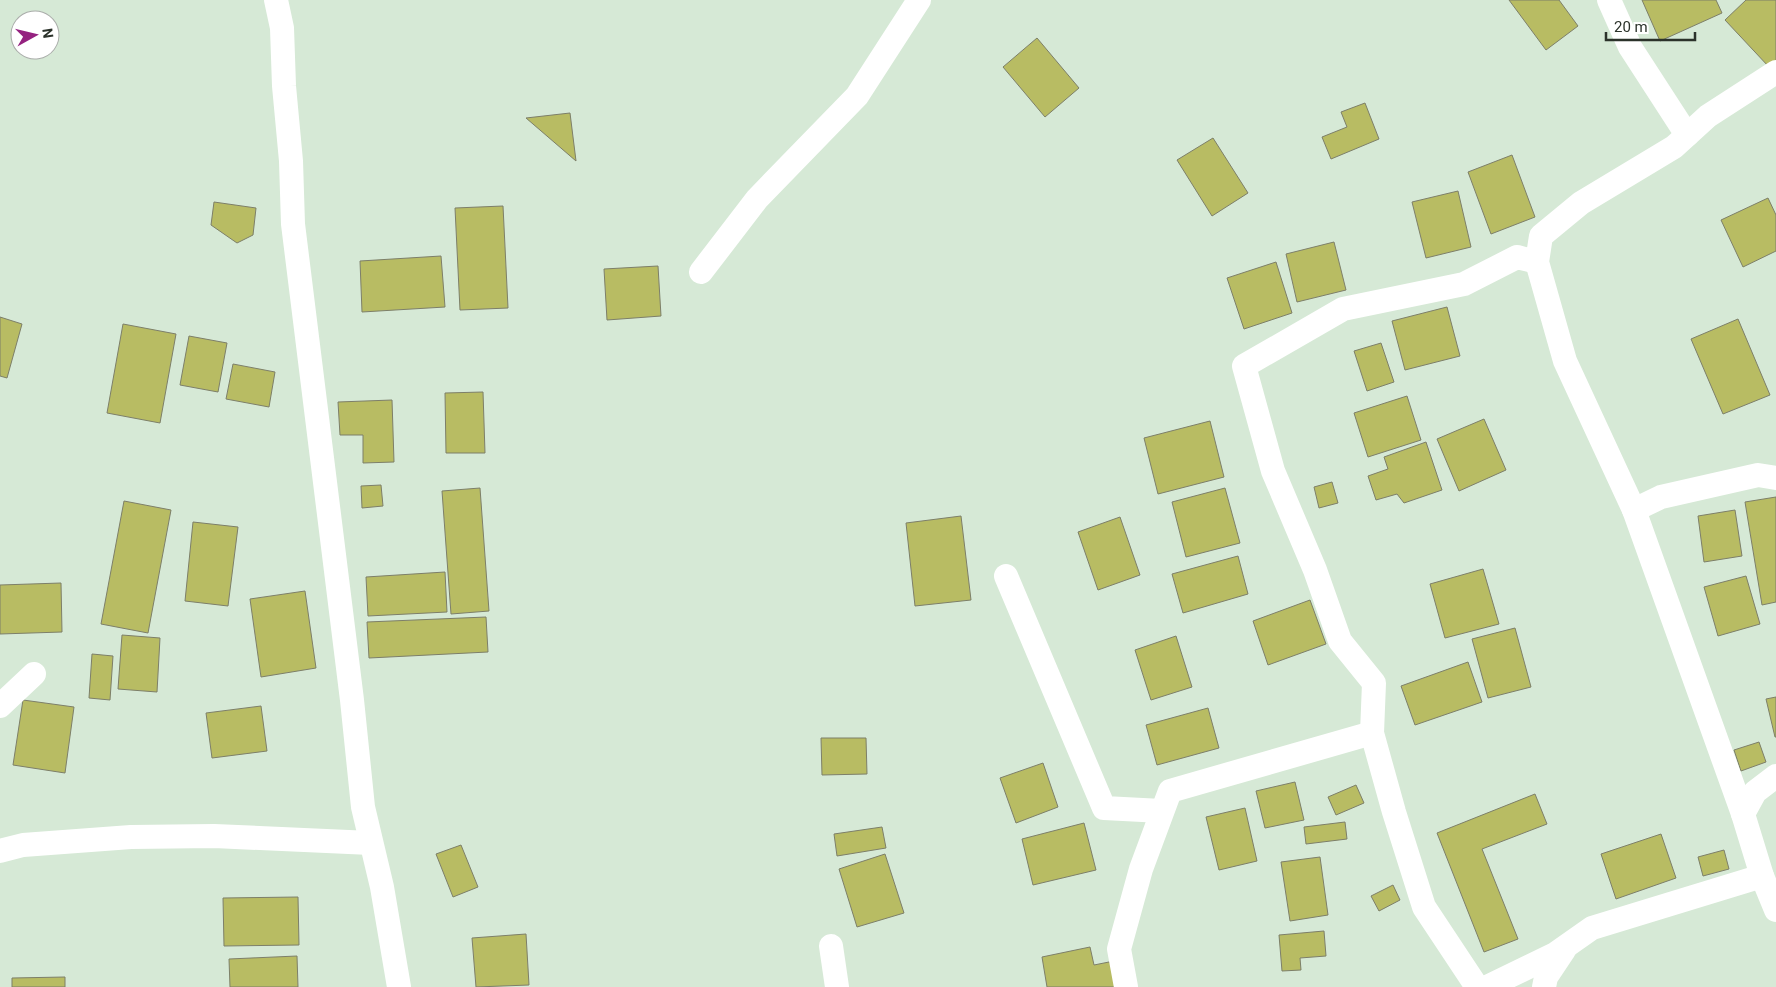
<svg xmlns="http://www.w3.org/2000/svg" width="1776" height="987" viewBox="0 0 1776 987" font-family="Roboto,sans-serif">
  <rect width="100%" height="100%" fill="#d6e9d6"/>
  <g fill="#b8bc63" stroke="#7d7f69">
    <polygon points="1509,0 1559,0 1578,26 1546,50"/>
    <polygon points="1642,0 1716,0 1722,13 1660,41"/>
    <polygon points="1746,0 1776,0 1776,60 1769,67 1725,20"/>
    <polygon points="1037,38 1079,88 1045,117 1003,67"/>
    <polygon points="1365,103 1379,139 1331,159 1322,137 1347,127 1341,112"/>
    <polygon points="570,113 576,161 526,118"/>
    <polygon points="1213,138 1248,193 1212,216 1177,160"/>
    <polygon points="1512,155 1535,217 1491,234 1468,172"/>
    <polygon points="1458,191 1471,247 1426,258 1412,202"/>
    <polygon points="1768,198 1776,215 1776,251 1743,267 1721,220"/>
    <polygon points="214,202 256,208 253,235 237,243 211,225"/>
    <polygon points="503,206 508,308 460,310 455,208"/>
    <polygon points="1334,242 1346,290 1297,302 1286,254"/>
    <polygon points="441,256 445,307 362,312 360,261"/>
    <polygon points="1276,262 1292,313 1244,329 1227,278"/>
    <polygon points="658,266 661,316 607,320 604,269"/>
    <polygon points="1447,307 1460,356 1405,370 1392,321"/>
    <polygon points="0,317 22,324 7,378 0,376"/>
    <polygon points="1738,319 1770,395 1723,414 1691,339"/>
    <polygon points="123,324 176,334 160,423 107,413"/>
    <polygon points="189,336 227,343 218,392 180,385"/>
    <polygon points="1381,343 1394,382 1367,391 1354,351"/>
    <polygon points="233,364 275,372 269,407 226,399"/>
    <polygon points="483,392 485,453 446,453 445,393"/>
    <polygon points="1407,396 1421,440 1368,457 1354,413"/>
    <polygon points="392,400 394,462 363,463 363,435 340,435 338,402"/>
    <polygon points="1484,419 1506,470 1459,491 1437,439"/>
    <polygon points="1210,421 1224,477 1158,494 1144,438"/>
    <polygon points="1426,442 1442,490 1404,503 1397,494 1376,500 1368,476 1388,469 1384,457"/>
    <polygon points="1332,482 1338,503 1319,508 1314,487"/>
    <polygon points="381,485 383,506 362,508 361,486"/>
    <polygon points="480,488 489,611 451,614 442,491"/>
    <polygon points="1225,488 1240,543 1186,557 1172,502"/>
    <polygon points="1776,497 1776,602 1762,605 1745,502"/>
    <polygon points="124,501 171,510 148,633 101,624"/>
    <polygon points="1735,510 1742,556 1704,562 1698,516"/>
    <polygon points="961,516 971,600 915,606 906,523"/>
    <polygon points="1120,517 1140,575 1098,590 1078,532"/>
    <polygon points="193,522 238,527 228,606 185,601"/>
    <polygon points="1238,556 1248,594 1183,613 1172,574"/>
    <polygon points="1483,569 1499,624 1445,638 1430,584"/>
    <polygon points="445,572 447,612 368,616 366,577"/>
    <polygon points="1746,576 1760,624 1718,636 1704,587"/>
    <polygon points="61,583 62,632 0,634 0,585"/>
    <polygon points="305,591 316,668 261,677 250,599"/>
    <polygon points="1310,600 1326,644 1268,665 1253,621"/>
    <polygon points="486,617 488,652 369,658 367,622"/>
    <polygon points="1515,628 1531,687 1488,698 1472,639"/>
    <polygon points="122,635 160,638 157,692 118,689"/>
    <polygon points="1176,636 1192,687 1151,700 1135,650"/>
    <polygon points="92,654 113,656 110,700 89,698"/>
    <polygon points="1468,662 1482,702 1415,725 1401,686"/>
    <polygon points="1776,697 1776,737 1775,737 1766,699"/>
    <polygon points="23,700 74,707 65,773 13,765"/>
    <polygon points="261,706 267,751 212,758 206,713"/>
    <polygon points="1208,708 1219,748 1157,765 1146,725"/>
    <polygon points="821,738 866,738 867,774 822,775"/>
    <polygon points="1759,742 1766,762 1741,771 1734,750"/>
    <polygon points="1043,763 1058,807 1016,823 1000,778"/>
    <polygon points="1295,782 1304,820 1265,828 1256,791"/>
    <polygon points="1356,785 1364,803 1336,815 1328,797"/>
    <polygon points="1535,794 1547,824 1482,849 1518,939 1484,952 1437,833"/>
    <polygon points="1245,808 1257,861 1219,870 1206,817"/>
    <polygon points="1345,822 1347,839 1306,844 1304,827"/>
    <polygon points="1084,823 1096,870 1033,885 1022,839"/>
    <polygon points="882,827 886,848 837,856 834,834"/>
    <polygon points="1661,834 1676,878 1616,899 1601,854"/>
    <polygon points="461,845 478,887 453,897 436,854"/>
    <polygon points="1724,850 1729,869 1703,876 1698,857"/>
    <polygon points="885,854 904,913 857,927 839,869"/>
    <polygon points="1320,857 1328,915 1290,921 1281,862"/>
    <polygon points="1393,885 1400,900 1379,911 1371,896"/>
    <polygon points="298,897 299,945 224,946 223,898"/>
    <polygon points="1324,931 1326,956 1300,958 1301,970 1282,971 1279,935"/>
    <polygon points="526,934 529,985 476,987 472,938"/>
    <polygon points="1090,947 1094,965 1114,961 1119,987 1047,987 1042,957"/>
    <polygon points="297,956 298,987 230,987 229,959"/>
    <polygon points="65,977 65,987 12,987 12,978"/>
  </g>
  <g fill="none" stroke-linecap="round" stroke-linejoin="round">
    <g stroke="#fff" stroke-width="24">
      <polyline points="276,0 282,28 284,86 291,161 293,224 352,700 363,807 382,887 399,987"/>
      <polyline points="1609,0 1630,47 1687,135"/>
      <polyline points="701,272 757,199 857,96 919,0"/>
      <polyline points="1634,510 1661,497 1758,475 1776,478"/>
      <polyline points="1006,576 1104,808 1162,811"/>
      <polyline points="0,706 34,674"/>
      <polyline points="1776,776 1755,792 1743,814 1762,876 1776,910"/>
      <polyline points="1743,814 1634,510 1565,361 1537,262 1541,236 1581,203 1674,147 1708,116 1776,72"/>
      <polyline points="0,851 23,845 131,837 214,836 371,843"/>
      <polyline points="831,946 837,987"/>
      <polyline points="1126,987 1119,949 1141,869 1170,791 1372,733"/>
      <polyline points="1477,987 1424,907 1394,812 1372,733 1374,683 1340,641 1315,570 1273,471 1244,366 1343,309 1464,284 1517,257 1537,262"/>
      <polyline points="1487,987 1555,954 1592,928 1762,876"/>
      <polyline points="1544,987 1546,977 1564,950"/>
    </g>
  </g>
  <g transform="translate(35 35) rotate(82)"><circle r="24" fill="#ffffff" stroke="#aaadaa"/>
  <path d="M0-4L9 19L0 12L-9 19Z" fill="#952280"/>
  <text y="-8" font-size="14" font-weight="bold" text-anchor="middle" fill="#2b322a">N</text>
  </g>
  <path d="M1606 32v8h89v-8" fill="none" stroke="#2b322a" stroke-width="2.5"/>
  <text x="1614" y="32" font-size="15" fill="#2b322a" stroke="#ffffff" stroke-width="4" paint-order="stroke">20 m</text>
</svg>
